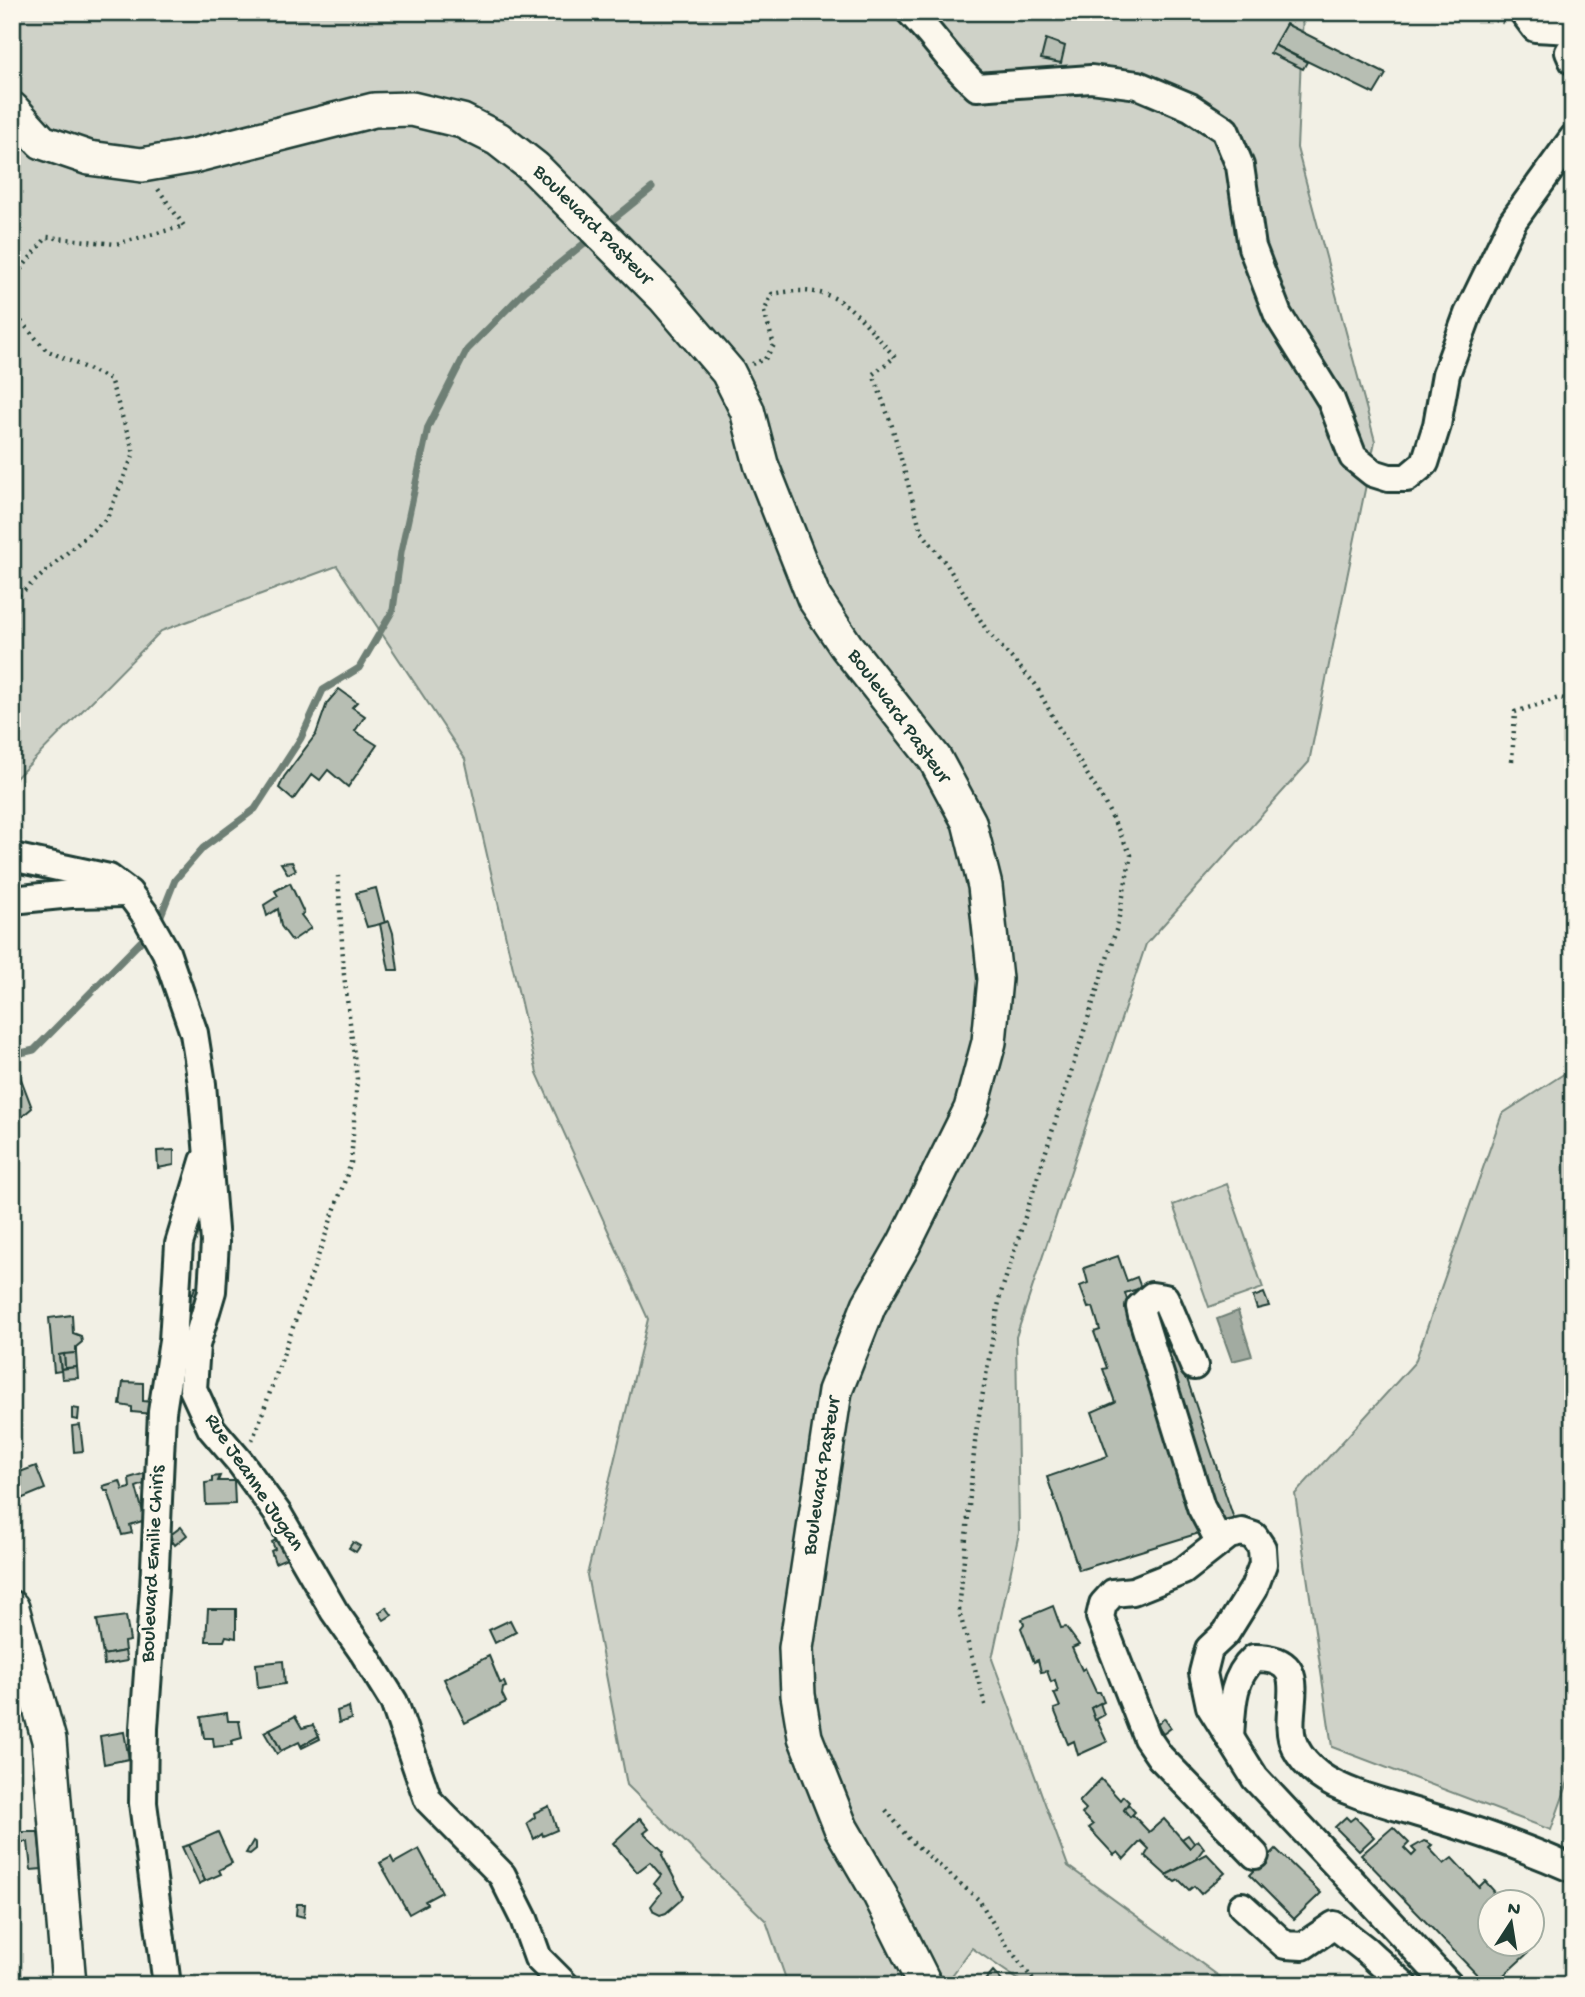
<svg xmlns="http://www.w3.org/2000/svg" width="1585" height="1997" viewBox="0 0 1585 1997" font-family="'Gochi Hand',sans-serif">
  <rect width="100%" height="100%" fill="#f2f0e5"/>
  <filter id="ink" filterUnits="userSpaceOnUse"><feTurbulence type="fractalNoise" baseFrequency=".0143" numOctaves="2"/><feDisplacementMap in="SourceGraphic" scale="14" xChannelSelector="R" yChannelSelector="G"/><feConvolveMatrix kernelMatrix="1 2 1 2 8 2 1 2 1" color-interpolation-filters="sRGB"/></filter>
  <g filter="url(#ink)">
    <g fill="#cfd2c8" stroke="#77887e" stroke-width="2">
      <polygon points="12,12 1303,12 1297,148 1375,441 1309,762 1146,944 1016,1337 1019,1533 992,1659 1068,1866 1231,1985 1026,1985 972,1948 945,1985 788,1985 766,1921 627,1785 587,1575 648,1319 537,1073 465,759 337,566 161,631 12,782"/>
      <polygon points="1573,1068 1573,1768 1551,1830 1332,1747 1295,1494 1415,1362 1502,1114"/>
      <polygon points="1227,1184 1263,1288 1209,1307 1173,1205"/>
    </g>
    <polygon fill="#a2aba1" stroke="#6e7f75" stroke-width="2" points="1238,1311 1252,1356 1232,1361 1217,1319"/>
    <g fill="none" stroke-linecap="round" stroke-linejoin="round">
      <g stroke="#6e7f75" stroke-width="7">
        <polyline points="606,225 652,188"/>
        <polyline points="158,923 175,880 203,848 255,809 301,738 323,690 359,668 393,610 401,552 428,427 467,350 525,291 592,237"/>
        <polyline points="12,1055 34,1050 150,932"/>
      </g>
    </g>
    <g fill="#b7beb3" stroke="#1f3d34" stroke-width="2">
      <polygon points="1286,24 1386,74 1374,94 1274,45"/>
      <polygon points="1046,39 1065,46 1061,63 1041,59"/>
      <polygon points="1274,45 1307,62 1303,69 1270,53"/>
      <polygon points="339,689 357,702 352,707 365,716 355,731 377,745 348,787 328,770 320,780 312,774 293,800 279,788 284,777 316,734 327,703"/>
      <polygon points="292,862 296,870 288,874 281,863"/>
      <polygon points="290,883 304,913 301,915 311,928 292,941 281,926 278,909 267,916 264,905 278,896 275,891"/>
      <polygon points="376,888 385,923 367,927 356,893"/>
      <polygon points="389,921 393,933 398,970 389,970 380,924"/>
      <polygon points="15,1063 32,1108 19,1119 12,1102 12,1064"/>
      <polygon points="174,1150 174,1165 158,1168 157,1151"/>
      <polygon points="1118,1256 1127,1281 1137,1277 1141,1288 1125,1293 1133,1319 1162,1310 1185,1379 1187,1379 1235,1522 1079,1570 1047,1477 1108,1456 1092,1412 1115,1402 1103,1369 1107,1368 1094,1332 1100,1330 1093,1307 1088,1308 1080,1286 1088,1283 1084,1268"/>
      <polygon points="195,1287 203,1288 198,1315 189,1313 191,1293 193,1293"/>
      <polygon points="1264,1293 1269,1306 1257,1309 1253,1297"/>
      <polygon points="72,1315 73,1333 81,1336 82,1342 76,1347 76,1353 59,1355 61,1371 54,1372 49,1318"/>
      <polygon points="76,1353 77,1367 65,1368 64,1354"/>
      <polygon points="64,1354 65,1368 61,1369 59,1355"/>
      <polygon points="77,1367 78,1378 62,1379 61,1369"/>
      <polygon points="123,1382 143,1383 143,1401 153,1402 153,1414 132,1412 132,1407 120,1405"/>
      <polygon points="72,1408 79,1409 78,1420 72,1419"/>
      <polygon points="80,1425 83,1451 74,1452 72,1426"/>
      <polygon points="36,1466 45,1489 23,1498 12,1500 12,1475"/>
      <polygon points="149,1472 150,1486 145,1486 144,1484 136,1487 145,1520 130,1525 132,1533 122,1535 108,1491 105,1491 103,1486 120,1481 123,1490 130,1488 129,1478"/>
      <polygon points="220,1476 218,1481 234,1481 235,1504 206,1505 205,1483 212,1482 212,1477"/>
      <polygon points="181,1527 187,1535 175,1545 169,1536"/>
      <polygon points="280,1538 287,1558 275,1563 271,1551 275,1549 272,1542"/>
      <polygon points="353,1542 360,1546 356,1552 349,1548"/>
      <polygon points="1053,1606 1061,1628 1066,1627 1079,1645 1072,1648 1082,1670 1085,1668 1096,1692 1100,1692 1104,1702 1091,1708 1107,1742 1078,1755 1074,1741 1068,1744 1054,1709 1060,1707 1054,1693 1058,1692 1055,1680 1051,1682 1047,1671 1041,1672 1038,1660 1034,1662 1021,1628 1024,1624 1022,1619"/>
      <polygon points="386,1607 392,1615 384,1620 379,1613"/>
      <polygon points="208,1609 236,1609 236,1638 226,1636 224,1641 206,1641"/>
      <polygon points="126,1616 130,1641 124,1642 125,1651 103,1655 97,1620"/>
      <polygon points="510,1620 516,1632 495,1643 489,1630"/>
      <polygon points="125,1651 127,1661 104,1665 103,1655"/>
      <polygon points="489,1656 500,1683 504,1682 506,1687 503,1688 502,1694 506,1702 465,1723 444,1679"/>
      <polygon points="283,1661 285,1684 258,1688 256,1664"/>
      <polygon points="1100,1703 1104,1715 1095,1720 1091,1708"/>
      <polygon points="349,1707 351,1719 339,1723 337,1711"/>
      <polygon points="227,1713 228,1721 239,1721 242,1738 231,1741 232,1745 214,1747 213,1738 204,1738 201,1717"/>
      <polygon points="295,1716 302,1728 313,1725 319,1736 301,1746 299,1742 281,1751 270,1729"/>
      <polygon points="1164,1718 1171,1728 1163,1734 1157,1725"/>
      <polygon points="270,1729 281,1751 277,1754 264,1732"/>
      <polygon points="124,1732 129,1759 104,1764 100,1736"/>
      <polygon points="319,1736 320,1739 302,1748 301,1746"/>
      <polygon points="1101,1779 1120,1800 1123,1796 1129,1802 1124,1810 1130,1817 1133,1815 1149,1832 1164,1819 1190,1848 1198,1840 1204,1848 1195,1860 1166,1875 1145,1856 1149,1849 1141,1841 1124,1859 1118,1852 1114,1855 1089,1828 1093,1825 1082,1814 1086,1809 1079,1802"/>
      <polygon points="1128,1804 1135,1812 1130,1817 1124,1810"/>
      <polygon points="549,1806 557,1830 543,1836 542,1833 534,1839 527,1823 535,1817 534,1813"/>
      <polygon points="1346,1817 1350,1821 1355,1817 1374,1837 1359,1851 1335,1827"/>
      <polygon points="640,1818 649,1829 644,1833 664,1852 662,1855 683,1895 682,1899 666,1913 660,1915 654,1912 651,1906 662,1892 654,1884 661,1875 650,1862 637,1872 613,1843"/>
      <polygon points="1393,1827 1409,1843 1404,1848 1412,1856 1416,1852 1412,1848 1424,1841 1427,1842 1432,1845 1429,1848 1444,1864 1452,1858 1479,1887 1485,1881 1494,1891 1489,1899 1492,1902 1490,1944 1520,1944 1528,1953 1493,1985 1487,1985 1361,1855"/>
      <polygon points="19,1832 38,1832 42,1869 31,1870 28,1842 20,1842"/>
      <polygon points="218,1832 232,1863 219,1870 221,1874 205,1881 189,1845"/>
      <polygon points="1188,1835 1194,1843 1190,1848 1182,1839"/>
      <polygon points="253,1841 256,1843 256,1849 250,1854 246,1853"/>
      <polygon points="189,1845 205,1881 199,1884 182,1847"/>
      <polygon points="419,1849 442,1892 425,1901 427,1904 409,1914 380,1863 391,1857 394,1863"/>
      <polygon points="1276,1849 1321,1893 1294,1919 1250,1875"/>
      <polygon points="1207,1854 1225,1873 1201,1894 1194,1886 1189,1890 1179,1880 1175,1882 1166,1875"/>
      <polygon points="297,1904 305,1904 304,1917 296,1915"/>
      <polygon points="993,1971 1003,1982 1001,1985 981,1985"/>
    </g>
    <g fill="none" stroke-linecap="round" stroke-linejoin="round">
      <g stroke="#1f3d34" stroke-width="32">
        <g id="minor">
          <path d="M 910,12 C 935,37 951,64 977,87 L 1091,79 L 1138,85 L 1190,107 L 1225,130 L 1240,166 L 1252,247 L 1278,315 L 1331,400 L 1353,457 L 1373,473 L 1389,478 L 1407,478 L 1425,463 L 1437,425 L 1446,374 L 1468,314 L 1513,221 L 1573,138"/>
          <polyline points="1523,12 1535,28 1573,30"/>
          <polyline points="1573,46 1569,52 1573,61"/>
          <polyline points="12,857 109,878 129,893 144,913 166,952 194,1033 202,1084 215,1242 212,1291 196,1345 193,1389 211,1428 240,1462 278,1514 334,1611 363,1652 394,1702 428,1800 502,1875 524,1919 538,1958 565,1985"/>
          <polyline points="12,900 71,894 127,893"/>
          <polyline points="1194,1366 1165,1298 1152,1296 1140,1307 1142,1316 1201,1507 1219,1541"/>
          <path d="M 1230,1738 C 1232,1708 1231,1679 1254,1658 C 1319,1657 1278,1713 1295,1747 C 1300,1757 1310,1768 1319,1775 C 1344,1794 1397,1806 1428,1816 C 1478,1831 1526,1848 1573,1869"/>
          <polyline points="1255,1855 1160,1757 1147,1738 1100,1617 1103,1604 1113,1593 1133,1591 1183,1571 1229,1535 1242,1532 1254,1536 1262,1548 1263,1564 1254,1588 1226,1633 1209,1649 1203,1673 1210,1706 1255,1778 1449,1985"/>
          <polyline points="1242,1906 1285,1945 1303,1946 1334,1925 1366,1950 1404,1985"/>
          <polyline points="167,1985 143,1803 144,1728 154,1589 162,1412 173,1341 179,1244 204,1161"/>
        </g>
      </g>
      <g stroke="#1f3d34" stroke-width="38">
        <g id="major">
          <polyline points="12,109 42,142 89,158 142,165 193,156 374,110 412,109 462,121 498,139 535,168 664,297 728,372 747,410 761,464 814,598 846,646 935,759 969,822 985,886 995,979 989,1042 971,1109 904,1244 869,1305 835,1391 796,1648 798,1695 805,1737 841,1828 880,1895 925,1985"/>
          <polyline points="12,1608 49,1740 69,1985"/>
        </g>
      </g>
      <g stroke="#1f3d34" stroke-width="4.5" stroke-dasharray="2 5" stroke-linecap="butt">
        <polyline points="1461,12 1503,22"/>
        <polyline points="12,18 20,12"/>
        <polyline points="12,280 47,237 116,244 184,226 158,189"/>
        <polyline points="12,311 46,350 110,379 134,453 107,518 12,601"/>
        <path d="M 752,364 L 765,359 L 774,345 L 764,312 L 772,294 C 841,281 854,312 895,357 L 873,374 L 892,426 L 921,531 L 947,565 L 987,631 L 1035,684 L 1060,730 L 1103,800 L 1131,855 L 1117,927 L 1000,1296 L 976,1432 L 959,1611 L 986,1708"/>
        <polyline points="1512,761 1515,712 1559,698 1573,701"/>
        <polyline points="252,1440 258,1426 351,1163 357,1079 344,975 338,876"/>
        <polyline points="886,1810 909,1839 979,1900 1005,1943 1037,1985"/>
      </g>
      <use href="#minor" stroke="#fbf7ec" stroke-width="26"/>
      <use href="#major" stroke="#fbf7ec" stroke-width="33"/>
    </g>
  </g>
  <g text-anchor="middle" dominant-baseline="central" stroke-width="6" stroke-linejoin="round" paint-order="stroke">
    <g font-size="21" fill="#1f3d34" stroke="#fbf7ec">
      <text transform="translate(592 226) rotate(45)">Boulevard Pasteur</text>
      <text transform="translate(898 717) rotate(54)">Boulevard Pasteur</text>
      <text transform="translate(823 1476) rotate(-81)">Boulevard Pasteur</text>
      <text transform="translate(253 1483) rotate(56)">Rue Jeanne Jugan</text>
      <text transform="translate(154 1564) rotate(-87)">Boulevard Emilie Chiris</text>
    </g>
  </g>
  <rect width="1585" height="1997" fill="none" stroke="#fbf7ec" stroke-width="42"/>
  <rect x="21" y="21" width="1543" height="1955" fill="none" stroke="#1f3d34" stroke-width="2.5" filter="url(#ink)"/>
  <g transform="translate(1511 1923) rotate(12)"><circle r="33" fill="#fbf7ec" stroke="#a3ada2" stroke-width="2"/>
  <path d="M0-5L12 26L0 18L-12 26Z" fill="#1f3d34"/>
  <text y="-10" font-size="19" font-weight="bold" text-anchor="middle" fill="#1f3d34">N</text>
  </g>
</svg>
